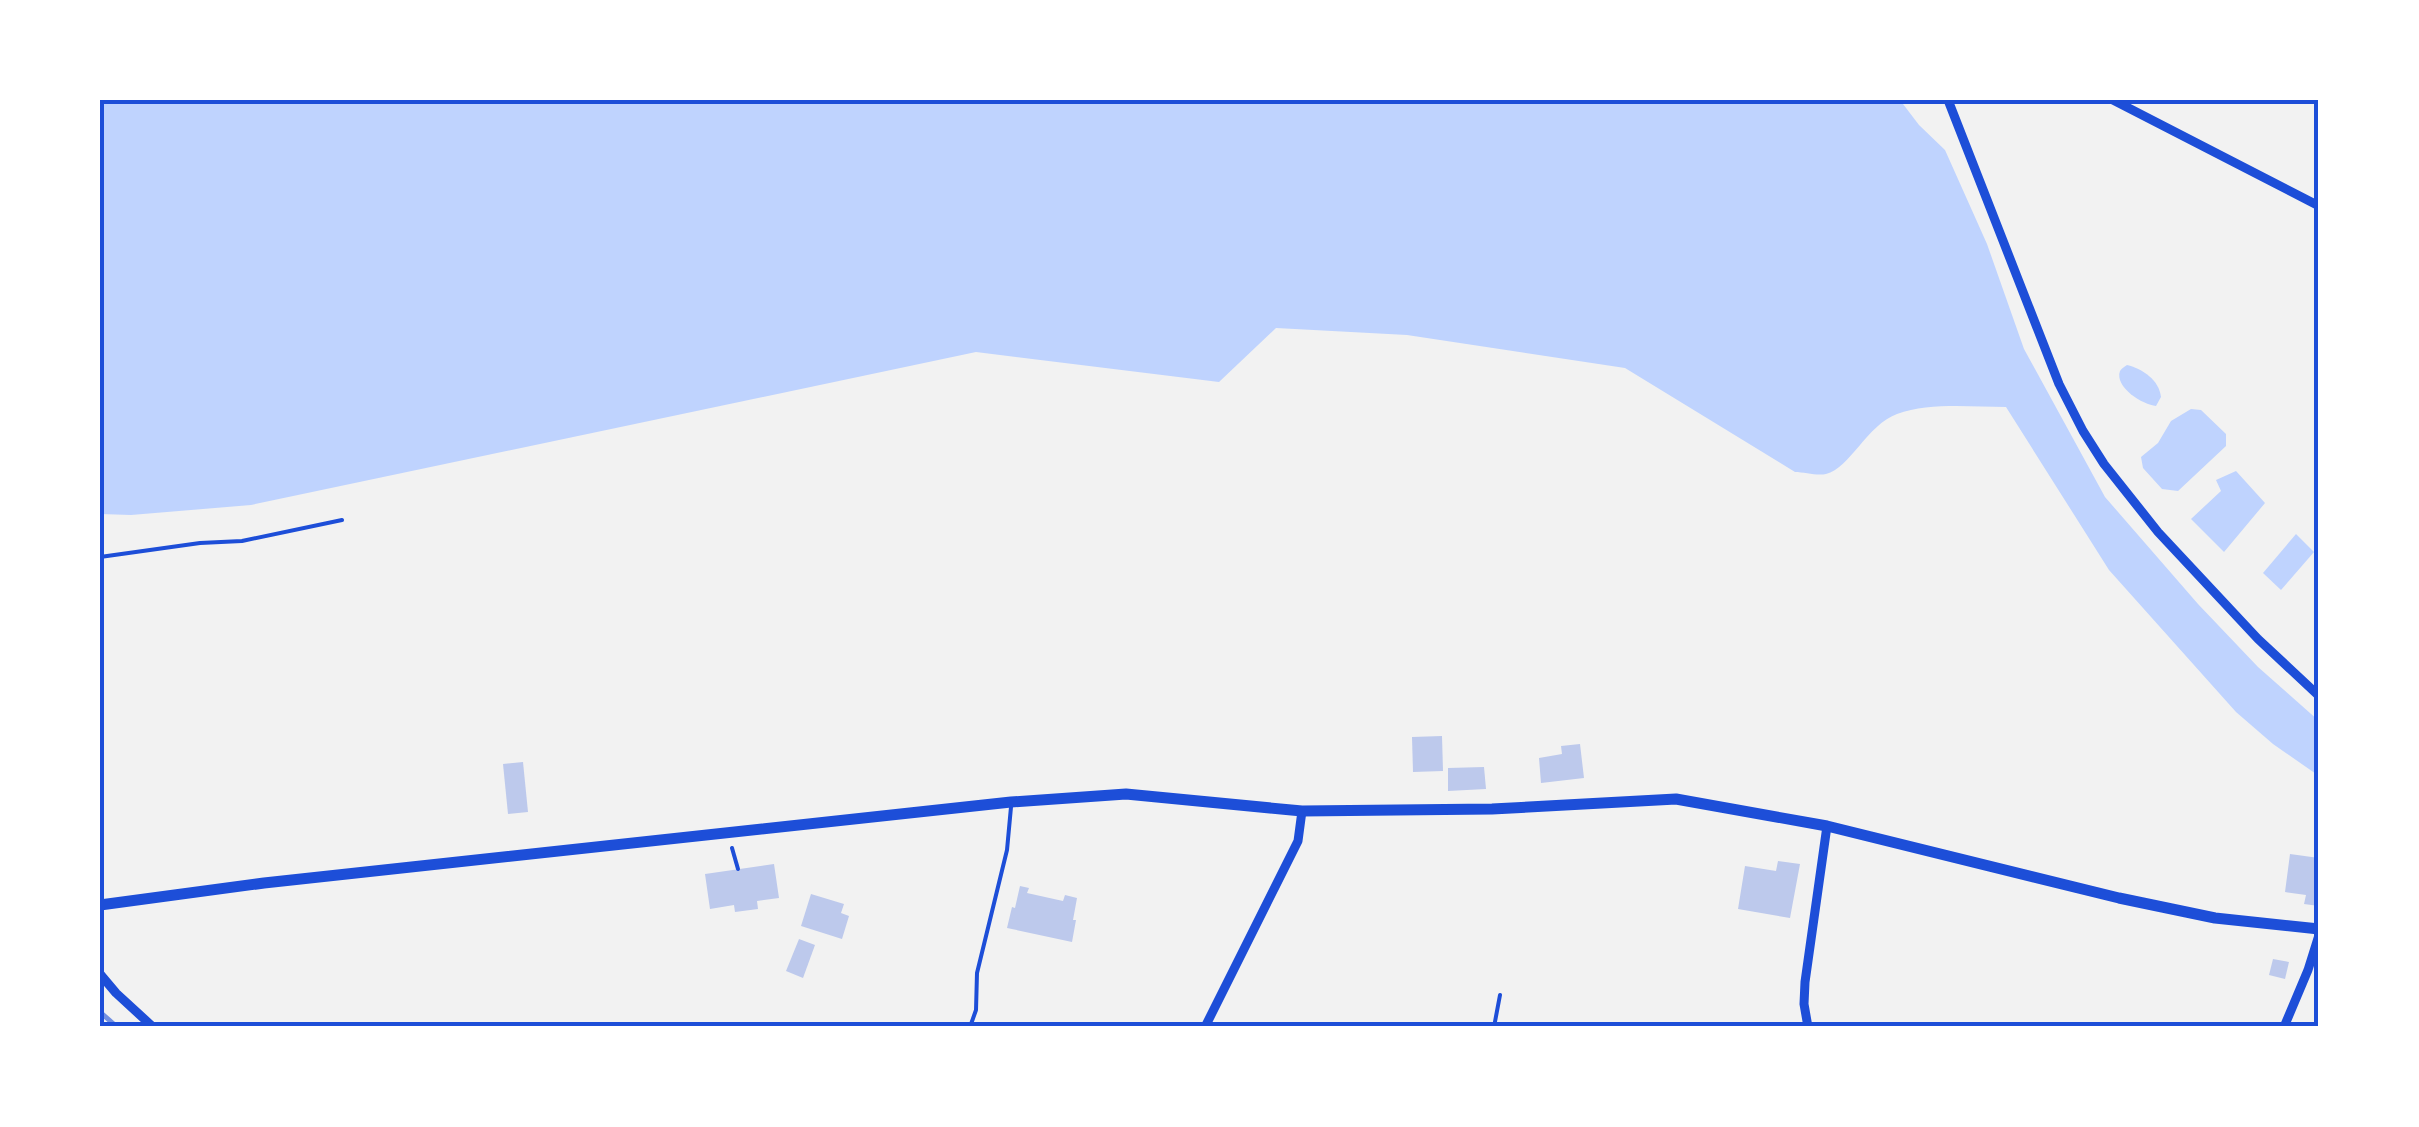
<svg xmlns="http://www.w3.org/2000/svg" width="2419" height="1127" viewBox="0 0 2419 1127" font-family="Raleway,sans-serif">
  <rect width="100%" height="100%" fill="#f2f2f2"/>
  <g fill="#bfd3fe">
    <path d="M 100,100 L 1903,100 L 1903,104 L 1919,125 L 1945,150 L 1987,244 L 2024,349 L 2105,497 L 2198,604 L 2258,667 L 2319,721 L 2319,776 L 2273,744 L 2236,712 L 2109,570 L 2006,407 C 1972,407 1930,402 1897,414 C 1867,425 1850,468 1826,474 C 1817,476 1804,472 1795,472 L 1625,368 L 1407,335 L 1276,328 L 1219,382 L 976,352 L 251,505 L 131,515 L 100,514 Z"/>
    <path d="M 2127,365 C 2143,369 2159,380 2161,397 L 2156,406 C 2143,405 2114,387 2120,371 C 2121,369 2124,367 2127,365 Z"/>
    <polygon points="2191,409 2201,410 2226,434 2226,446 2178,491 2162,489 2143,468 2141,457 2158,443 2171,421"/>
    <polygon points="2236,471 2265,503 2224,552 2191,519 2221,491 2216,480"/>
    <polygon points="2296,534 2314,552 2281,590 2263,573"/>
  </g>
  <g fill="#bdc9ec">
    <polygon points="1442,736 1443,771 1413,772 1412,737"/>
    <polygon points="1580,744 1584,778 1541,783 1539,758 1562,754 1561,746"/>
    <polygon points="523,762 528,812 508,814 503,764"/>
    <polygon points="1484,767 1486,789 1448,791 1448,768"/>
    <polygon points="2290,854 2319,858 2319,906 2304,904 2306,895 2285,892"/>
    <polygon points="1778,861 1800,864 1790,918 1738,909 1745,866 1776,871"/>
    <polygon points="774,864 779,898 757,901 758,909 735,912 734,905 710,909 705,874"/>
    <polygon points="1020,886 1029,888 1027,893 1063,901 1065,895 1077,898 1073,920 1076,920 1072,942 1007,928 1012,907 1015,908"/>
    <polygon points="811,894 844,904 841,913 849,916 842,939 801,926"/>
    <polygon points="799,939 815,945 803,978 786,971"/>
    <polygon points="2273,959 2289,962 2285,979 2269,975"/>
  </g>
  <g fill="none" stroke-linecap="round" stroke-linejoin="round">
    <g stroke="#1d4ed8" stroke-width="4">
      <polyline points="100,557 200,543 242,541 342,520"/>
      <polyline points="732,848 738,869"/>
    </g>
    <g stroke="#1d4ed8" stroke-width="4">
      <polyline points="970,1027 976,1010 977,973 1007,850 1011,807"/>
      <polyline points="1494,1027 1500,995"/>
    </g>
    <g stroke="#1d4ed8" stroke-width="9">
      <polyline points="1948,100 2059,384 2083,431 2104,464 2158,532 2258,639 2319,696"/>
      <polyline points="2113,100 2319,206"/>
      <polyline points="100,974 116,993 153,1027"/>
      <polyline points="1205,1027 1298,841 1302,811"/>
      <polyline points="1808,1027 1804,1004 1805,982 1827,826"/>
      <polyline points="2284,1027 2308,970 2319,935"/>
    </g>
    <polyline stroke="#1d4ed8" stroke-width="11" points="100,905 264,883 1011,802 1126,794 1302,811 1492,809 1676,799 1827,826 2119,898 2215,918 2319,929"/>
    <polyline stroke="#7290e2" stroke-width="5" points="100,1012 117,1027"/>
  </g>
  <rect width="2419" height="1127" fill="none" stroke="#ffffff" stroke-width="205"/>
  <rect x="102" y="102" width="2214" height="922" fill="none" stroke="#1d4ed8" stroke-width="4"/>
</svg>
